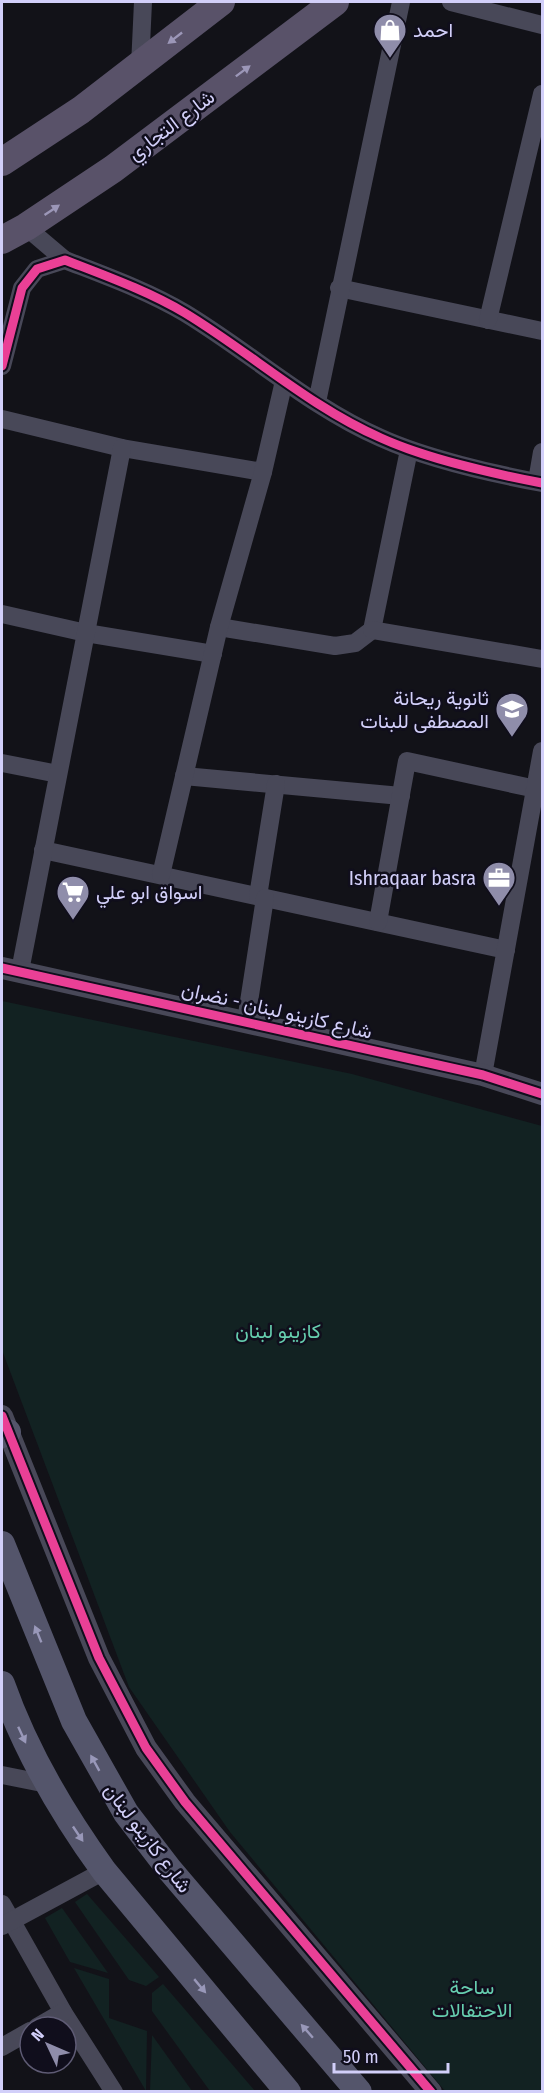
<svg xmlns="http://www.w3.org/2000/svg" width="544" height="2093" viewBox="0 0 544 2093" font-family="'Fira Sans Condensed',Vazirmatn,sans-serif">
  <rect width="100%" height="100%" fill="#121218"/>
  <g fill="#122222">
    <polygon points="2,1001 352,1074 542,1126 542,2091 445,2091 230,1832 129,1687 2,1350"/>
    <polygon points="87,1894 159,1977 146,1986 129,1980 75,1902"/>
    <polygon points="62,1908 108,1973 70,1962 45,1918"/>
    <polygon points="74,1968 109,1979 109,2018 147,2031 146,2091"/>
    <polygon points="163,1984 255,2091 210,2091 152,2011 152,1993"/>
    <polygon points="152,2035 192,2091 150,2091"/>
  </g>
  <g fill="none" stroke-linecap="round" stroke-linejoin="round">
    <g stroke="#484858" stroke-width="18">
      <polyline points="451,2 542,25"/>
      <polyline points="140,66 143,2"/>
      <polyline points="26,227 65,260"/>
      <polyline points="339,288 542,331"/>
      <polyline points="488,320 542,94"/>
      <path d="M 2,366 L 22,288 L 37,269 L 65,260 C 106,276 148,291 185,313 C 251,353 310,407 381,438 C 425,458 494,474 542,483"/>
      <polyline points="317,402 401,2"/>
      <polyline points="2,419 122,448 263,472"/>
      <polyline points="537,481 542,452"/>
      <polyline points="2,614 86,633 213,654"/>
      <polyline points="219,627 335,646 355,643 372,630 409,450"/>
      <polyline points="372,630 542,659"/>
      <polyline points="2,763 58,774"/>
      <polyline points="184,776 401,796"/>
      <polyline points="43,850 506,950"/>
      <polyline points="161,875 219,627 263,472 284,381"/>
      <polyline points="258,896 276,784"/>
      <polyline points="378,922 407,761 536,789"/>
      <polyline points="20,971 122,448"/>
      <polyline points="246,1021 265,898"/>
      <polyline points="483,1075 542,751"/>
      <polyline points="2,1775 47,1784"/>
      <polyline points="2,1904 63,2012 114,2092"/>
      <polyline points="2,1926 104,1871"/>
      <polyline points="37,2027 63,2012"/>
      <polyline points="2,2047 30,2031"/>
    </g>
    <g stroke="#484858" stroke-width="22">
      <polyline points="2,968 483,1075 542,1094"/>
      <polyline points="2,1416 99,1658 146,1748 185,1802 431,2092"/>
    </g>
    <g stroke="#54556b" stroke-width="26">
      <polyline points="2,1435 8,1432"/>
      <polyline points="2,1544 74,1721 126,1813 169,1869 359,2092"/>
      <path d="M 2,1684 C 26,1752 62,1813 104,1871 L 288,2092"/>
    </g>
    <g stroke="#595269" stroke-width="28">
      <polyline points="2,162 81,110 221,2"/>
      <polyline points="2,240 26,227 113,169 335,2"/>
    </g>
    <g stroke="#100e1c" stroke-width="13">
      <g id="cycleway">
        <path d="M 2,366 L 22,288 L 37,269 L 65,260 C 106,276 148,291 185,313 C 251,353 310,407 381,438 C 425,458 494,474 542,483"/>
        <polyline points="2,968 483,1075 542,1094"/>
        <polyline points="2,1416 99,1658 146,1748 185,1802 431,2092"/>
      </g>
    </g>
    <use href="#cycleway" stroke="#ea4096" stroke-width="9"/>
  </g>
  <defs><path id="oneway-solid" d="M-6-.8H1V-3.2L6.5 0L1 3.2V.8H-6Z" transform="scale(1.5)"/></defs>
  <g fill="#9c97b8">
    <use href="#oneway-solid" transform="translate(175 38) rotate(142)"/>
    <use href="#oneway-solid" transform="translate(243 71) rotate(-37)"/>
    <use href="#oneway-solid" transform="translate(52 210) rotate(-34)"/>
  </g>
  <g fill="#9998b9">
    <use href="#oneway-solid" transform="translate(38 1634) rotate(-112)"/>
    <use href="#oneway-solid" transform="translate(22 1735) rotate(65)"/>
    <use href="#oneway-solid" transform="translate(95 1763) rotate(-119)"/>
    <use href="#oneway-solid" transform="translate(78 1834) rotate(56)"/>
    <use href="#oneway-solid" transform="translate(200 1986) rotate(50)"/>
    <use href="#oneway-solid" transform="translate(307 2031) rotate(-131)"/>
  </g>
  <defs>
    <g id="shop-pin" transform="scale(1.725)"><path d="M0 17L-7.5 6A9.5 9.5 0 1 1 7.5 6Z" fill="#8f8daa" stroke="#100e1c"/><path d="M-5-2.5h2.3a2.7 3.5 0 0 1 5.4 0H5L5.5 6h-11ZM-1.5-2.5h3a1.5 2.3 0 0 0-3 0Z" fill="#fff"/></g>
    <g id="school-pin" transform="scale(1.725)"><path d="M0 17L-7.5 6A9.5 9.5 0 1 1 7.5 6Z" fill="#8f8daa" stroke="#100e1c"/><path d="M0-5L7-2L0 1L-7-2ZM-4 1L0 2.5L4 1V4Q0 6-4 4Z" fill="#fff"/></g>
    <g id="office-pin" transform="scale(1.725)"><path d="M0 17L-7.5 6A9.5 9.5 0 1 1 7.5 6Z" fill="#8f8daa" stroke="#100e1c"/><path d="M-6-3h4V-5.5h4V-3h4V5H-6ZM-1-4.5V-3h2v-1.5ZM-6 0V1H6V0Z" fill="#fff"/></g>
    <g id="supermarket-pin" transform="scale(1.725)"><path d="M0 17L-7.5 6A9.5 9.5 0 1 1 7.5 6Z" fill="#8f8daa" stroke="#100e1c"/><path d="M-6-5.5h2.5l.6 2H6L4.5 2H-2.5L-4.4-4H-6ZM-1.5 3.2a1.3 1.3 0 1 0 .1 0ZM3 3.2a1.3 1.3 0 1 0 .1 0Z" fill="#fff"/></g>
  </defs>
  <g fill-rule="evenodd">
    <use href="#shop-pin" x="390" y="30"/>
    <use href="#school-pin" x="512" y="709"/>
    <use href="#office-pin" x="499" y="878"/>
    <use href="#supermarket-pin" x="73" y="892"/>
  </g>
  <g text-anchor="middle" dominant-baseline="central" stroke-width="5" stroke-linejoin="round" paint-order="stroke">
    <g font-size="20" fill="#d2cff9" stroke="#100e1c" text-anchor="start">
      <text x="413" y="30">احمد</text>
      <text x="489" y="698" text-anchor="end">ثانوية ريحانة<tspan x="489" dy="23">المصطفى للبنات</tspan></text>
      <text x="476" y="878" text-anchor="end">Ishraqaar basra</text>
      <text x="96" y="892">اسواق ابو علي</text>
    </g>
    <g font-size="20" fill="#d2cff9" stroke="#100e1c">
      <text transform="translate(171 125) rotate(-37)">شارع التجاري</text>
      <text transform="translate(277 1010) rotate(13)">شارع كازينو لبنان - نضران</text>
      <text transform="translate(148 1838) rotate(53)">شارع كازينو لبنان</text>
    </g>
    <g font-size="20" fill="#66ceaf" stroke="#100e1c">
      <text x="278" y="1331">كازينو لبنان</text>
      <text x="472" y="1987">ساحة<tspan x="472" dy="23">الاحتفالات</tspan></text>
    </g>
  </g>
  <rect width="544" height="2093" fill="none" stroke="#d2cff9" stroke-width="6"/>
  <g transform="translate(48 2045) rotate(314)"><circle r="28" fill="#100e1c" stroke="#5e5b74" stroke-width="1.5"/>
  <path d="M0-4.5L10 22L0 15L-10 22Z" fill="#8f8daa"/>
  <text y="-9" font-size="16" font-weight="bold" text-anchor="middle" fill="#d2cff9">N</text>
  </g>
  <path d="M334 2063v9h114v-9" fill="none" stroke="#d2cff9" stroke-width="3"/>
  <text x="343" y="2063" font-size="18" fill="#d2cff9" stroke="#100e1c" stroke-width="4.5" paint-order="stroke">50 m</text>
</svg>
